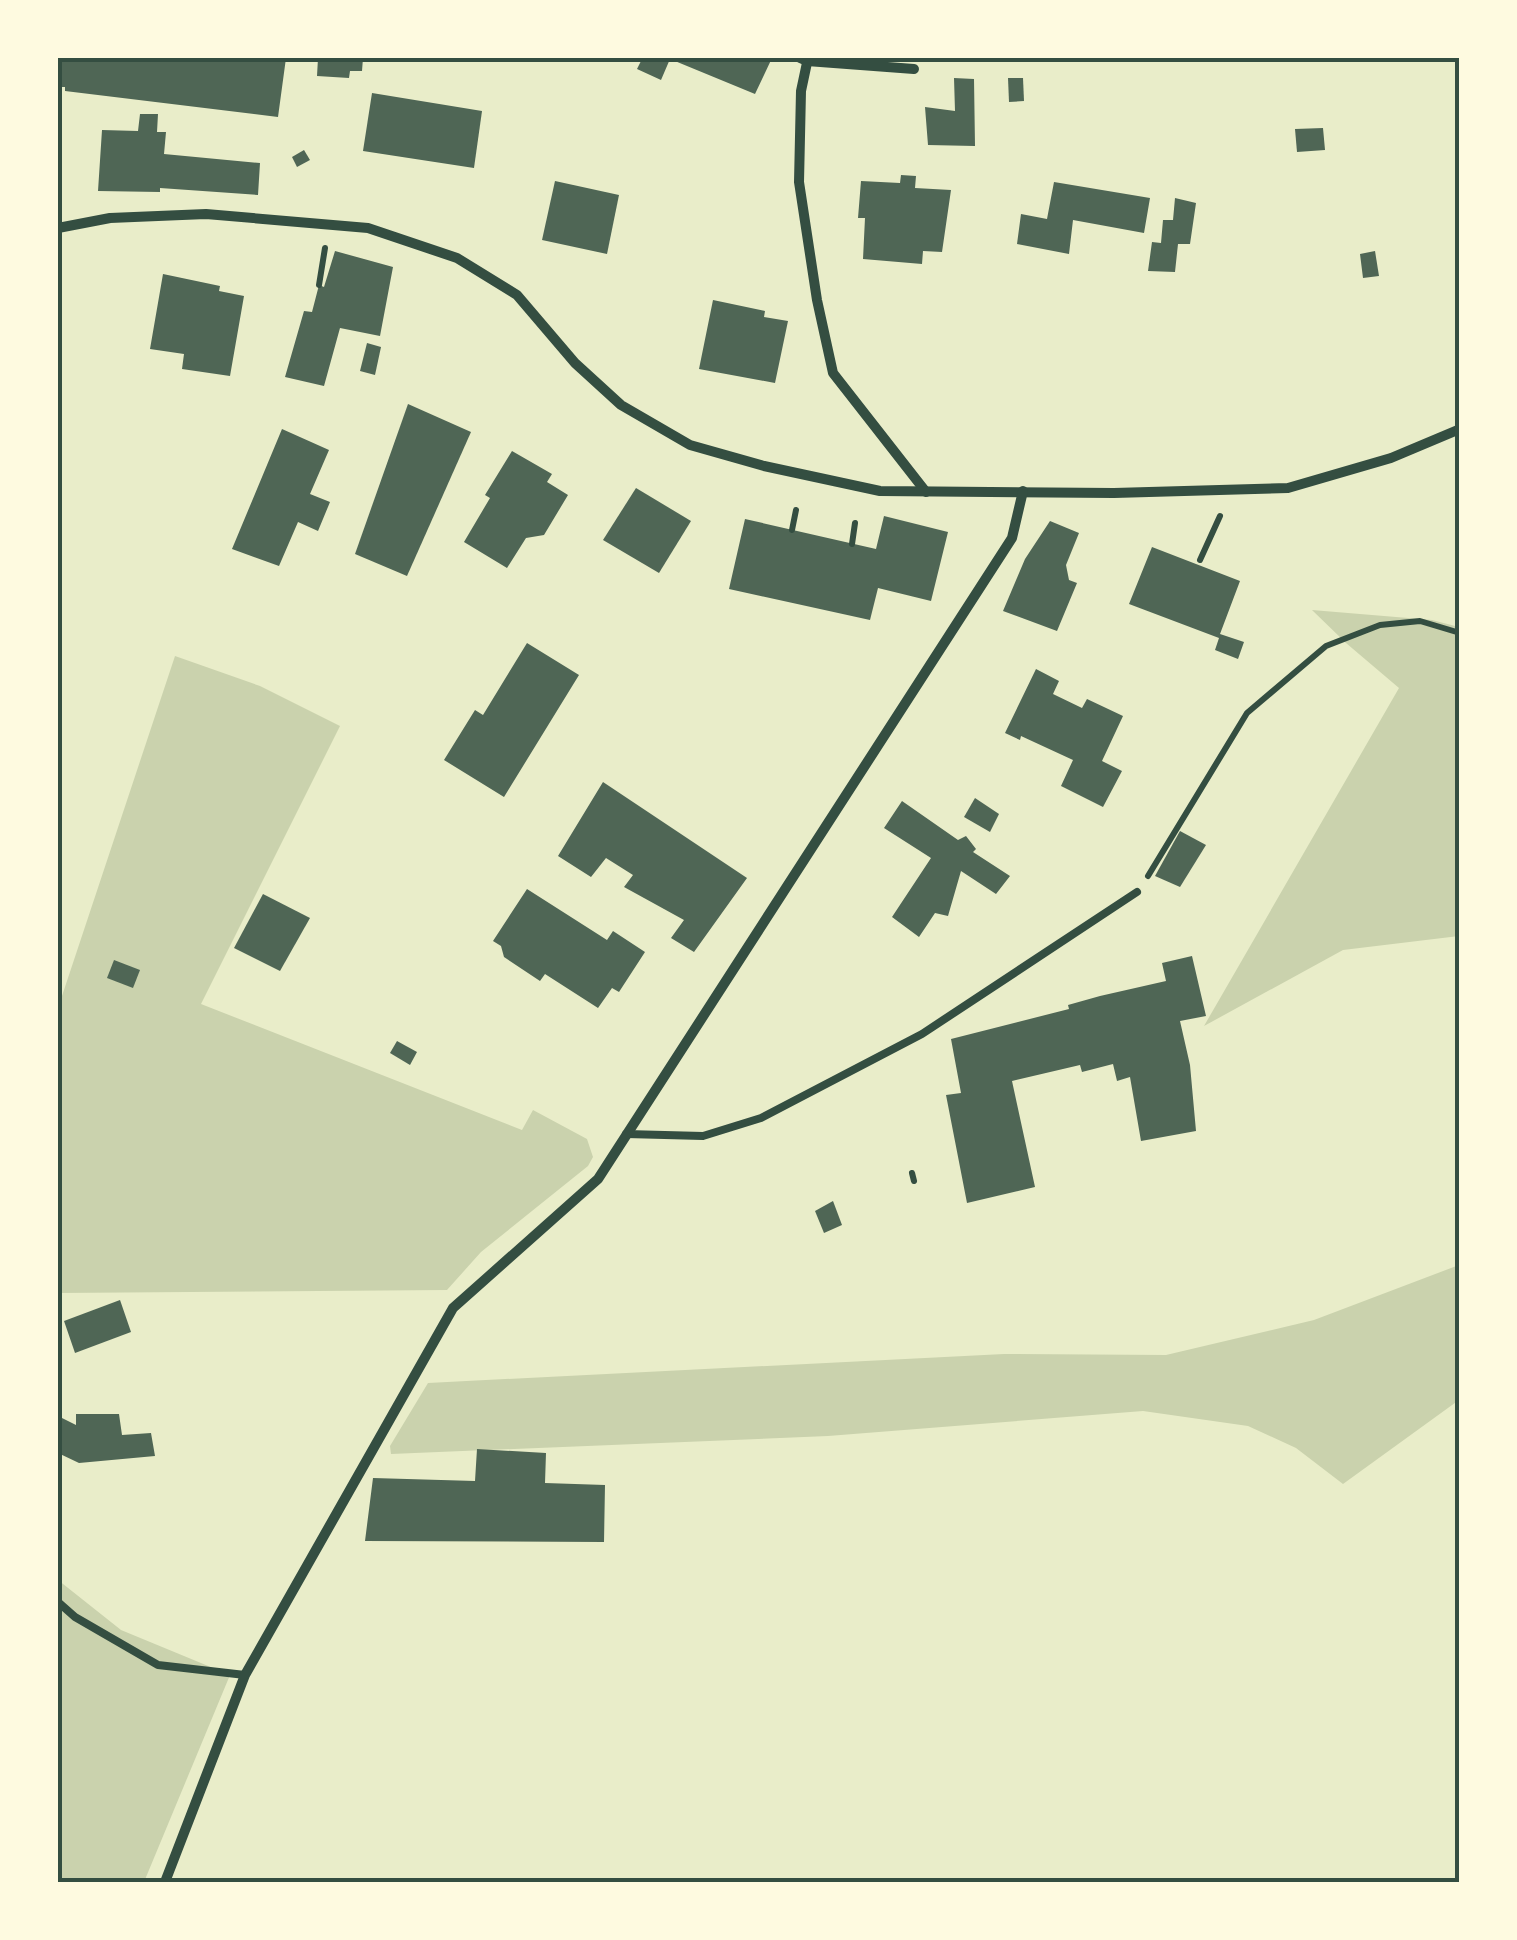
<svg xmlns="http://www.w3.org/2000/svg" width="1517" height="1940" viewBox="0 0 1517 1940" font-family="Lato,sans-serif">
  <rect width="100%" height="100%" fill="#e9edc9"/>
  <g fill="#cad2ad">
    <polygon points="1312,610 1432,620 1459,627 1459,936 1343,950 1204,1026 1399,688 1346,643"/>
    <polygon points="175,656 260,686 340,726 201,1004 522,1130 533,1110 587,1139 593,1157 588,1166 481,1252 447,1290 58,1293 58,1008"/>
    <polygon points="1459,1265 1459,1400 1343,1484 1296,1448 1248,1426 1143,1411 828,1436 391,1454 390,1446 428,1383 1004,1354 1166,1355 1314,1320"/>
    <polygon points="58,1580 121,1630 230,1675 144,1882 58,1882"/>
  </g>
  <g fill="#4f6655">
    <polygon points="58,58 286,58 278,117 65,91 65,87 58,87"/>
    <polygon points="318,58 363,58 362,71 350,71 349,78 317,76"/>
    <polygon points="633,58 772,58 755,94 670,59 661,80 637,69 641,61"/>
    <polygon points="954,78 974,79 975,146 928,145 925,107 955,111"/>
    <polygon points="1008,78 1023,78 1024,101 1009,102"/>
    <polygon points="372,93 482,111 474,168 363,151"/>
    <polygon points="140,114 158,114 157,132 166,132 164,154 260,163 258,195 160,188 160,192 98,191 102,130 138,131"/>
    <polygon points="1323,128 1325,150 1297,152 1295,129"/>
    <polygon points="304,150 310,160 297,167 292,157"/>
    <polygon points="901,175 916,176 915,188 951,190 942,252 923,251 922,264 863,259 865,218 858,218 861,181 900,183"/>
    <polygon points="555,181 619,195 607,254 542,240"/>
    <polygon points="1054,182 1150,198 1144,233 1073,220 1069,254 1017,244 1021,214 1047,219"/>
    <polygon points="1175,198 1196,203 1190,244 1178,244 1175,272 1148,271 1152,242 1161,243 1163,220 1173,220"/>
    <polygon points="335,251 393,267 380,336 340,328 324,386 285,377 304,311 312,312 319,285 324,287"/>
    <polygon points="1375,251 1379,276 1363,278 1360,254"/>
    <polygon points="163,274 220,286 219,291 244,296 230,376 182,369 184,354 150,349"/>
    <polygon points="713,300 765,311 764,317 788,321 775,383 699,369"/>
    <polygon points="367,343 381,347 375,375 360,371"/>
    <polygon points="408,404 471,432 407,576 355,554"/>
    <polygon points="282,429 329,450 310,494 330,502 318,531 298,522 279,566 232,549"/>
    <polygon points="512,451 552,474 547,482 568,495 544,535 526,538 507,568 464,542 490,498 485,495"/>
    <polygon points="636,488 691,521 659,573 603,540"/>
    <polygon points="884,516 948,532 931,601 878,588 870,620 729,589 745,519 876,549"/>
    <polygon points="1050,521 1079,533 1066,565 1069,580 1077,583 1057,631 1003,611 1025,559"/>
    <polygon points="1152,547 1240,581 1220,634 1244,642 1238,659 1215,650 1219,638 1129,604"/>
    <polygon points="527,643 579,675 504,797 444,760 475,710 483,715"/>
    <polygon points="1036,669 1059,681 1053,694 1082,708 1087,699 1123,716 1102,761 1122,771 1103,807 1061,786 1073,760 1021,736 1020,740 1005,733"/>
    <polygon points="603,782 747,878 694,952 671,938 684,920 624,887 633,875 606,858 591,877 558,856"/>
    <polygon points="975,798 999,814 990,832 964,817"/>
    <polygon points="902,801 958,840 966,836 976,849 973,852 1010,876 996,894 961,871 948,916 935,913 919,937 892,917 931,858 884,828"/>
    <polygon points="1180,831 1206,845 1180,887 1155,876"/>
    <polygon points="527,889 607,940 613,931 645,952 619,992 612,988 598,1008 545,974 540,981 504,957 501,946 493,941"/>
    <polygon points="263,894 310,918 280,971 234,948"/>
    <polygon points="1192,956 1206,1016 1180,1021 1190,1065 1196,1131 1141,1141 1130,1077 1117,1081 1113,1064 1082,1072 1080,1065 1012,1081 1035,1187 967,1203 946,1095 961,1093 951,1039 1069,1009 1068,1005 1100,996 1166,981 1162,963"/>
    <polygon points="114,960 140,970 133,988 107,978"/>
    <polygon points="397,1041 417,1052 410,1065 390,1053"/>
    <polygon points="833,1201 842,1225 824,1233 815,1211"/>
    <polygon points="120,1300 131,1332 75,1353 64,1321"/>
    <polygon points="76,1414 119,1414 122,1435 151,1433 155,1456 79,1463 58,1453 58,1416 76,1425"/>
    <polygon points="477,1449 546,1453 545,1483 605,1485 604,1542 365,1541 373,1478 475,1481"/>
  </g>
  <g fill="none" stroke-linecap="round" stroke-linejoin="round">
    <g stroke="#344e41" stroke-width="6">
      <polyline points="319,285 325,248"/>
      <polyline points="792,530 796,510"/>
      <polyline points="852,544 855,523"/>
      <polyline points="1200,560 1220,516"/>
      <polyline points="1148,876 1247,713 1326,646 1380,625 1420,621 1460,633"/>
      <polyline points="912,1173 914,1181"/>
    </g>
    <g stroke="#344e41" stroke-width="8">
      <polyline points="626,1134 703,1136 761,1118 922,1034 1137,892"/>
      <polyline points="58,1602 75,1617 158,1665 245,1675"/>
    </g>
    <g stroke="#344e41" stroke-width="10">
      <polyline points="800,58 807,61 914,69"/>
      <polyline points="808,58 801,91 799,182 817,300 833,373 926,492"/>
      <polyline points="58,228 110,218 206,214 368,228 457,258 517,295 575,363 621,405 690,445 764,466 880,491 1114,493 1288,488 1391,458 1460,429"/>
      <polyline points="165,1882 245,1675 453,1308 598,1179 1012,538 1023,491"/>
    </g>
  </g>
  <rect width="1517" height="1940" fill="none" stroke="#fefae0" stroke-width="120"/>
  <rect x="60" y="60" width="1397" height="1820" fill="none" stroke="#344e41" stroke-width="4"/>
</svg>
